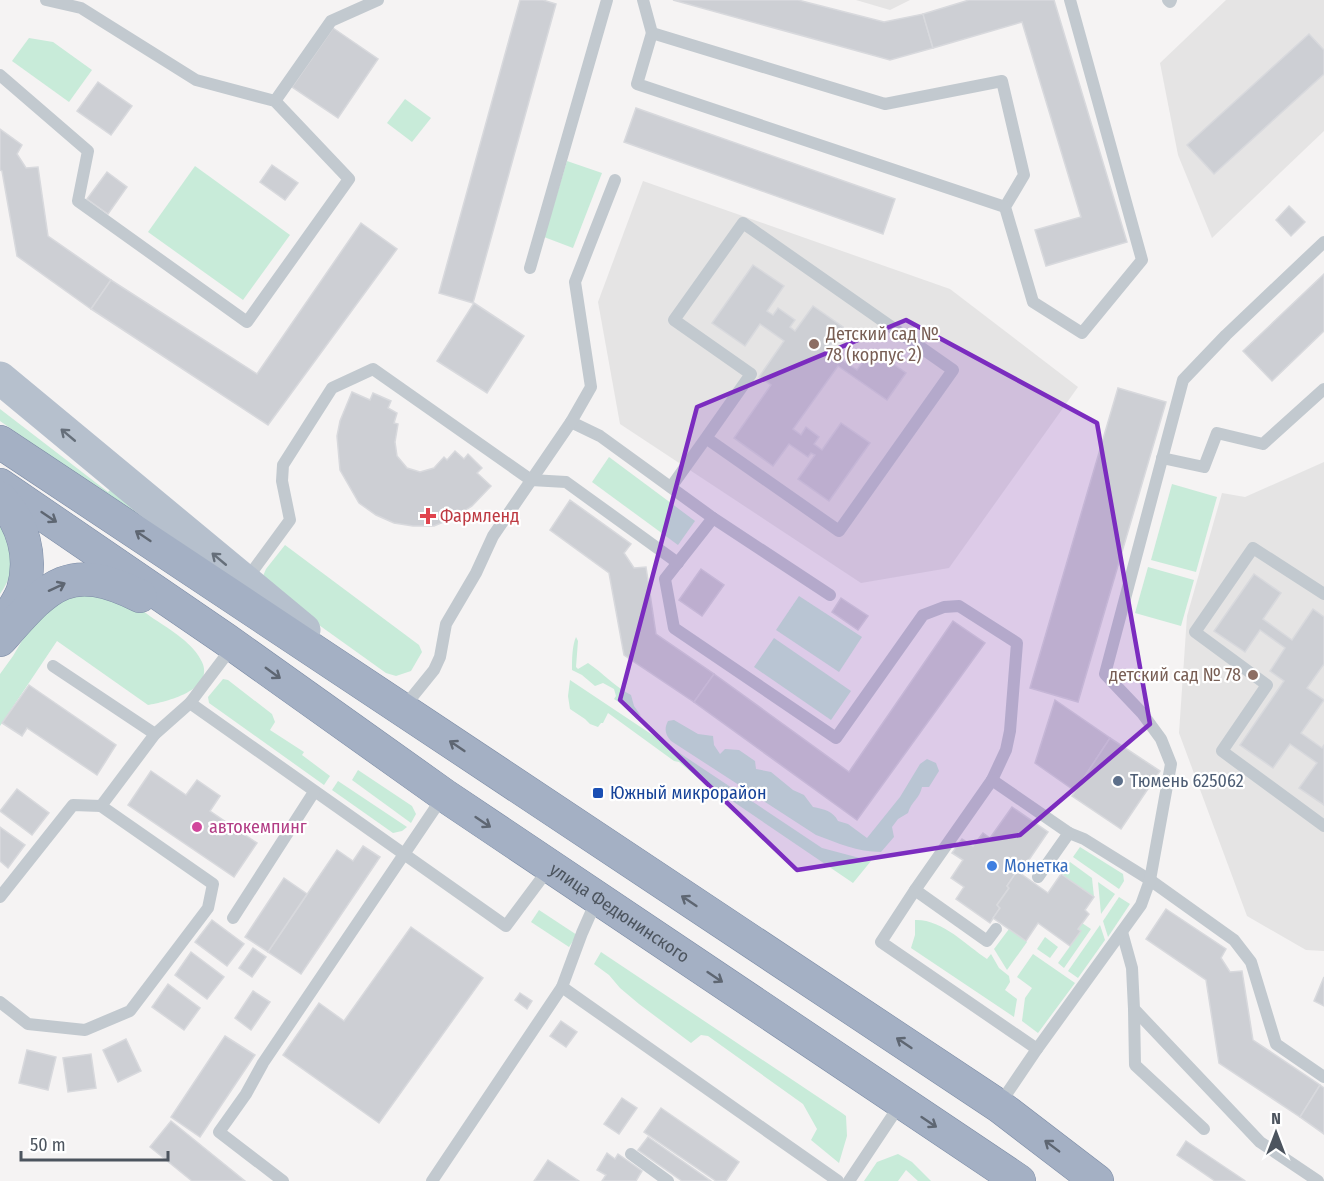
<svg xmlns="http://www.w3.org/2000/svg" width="1324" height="1181" viewBox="0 0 1324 1181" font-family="'Fira Sans Condensed',sans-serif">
  <rect width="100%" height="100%" fill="#f5f3f3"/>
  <g fill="#e5e4e4">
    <polygon points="856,0 910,0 890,10"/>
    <polygon points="1226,0 1324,0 1324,131 1212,238 1178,155 1160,63"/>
    <polygon points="643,181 950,289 1078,387 949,568 861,583 620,424 598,302"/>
    <polygon points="1324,462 1324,951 1306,950 1247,916 1179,733 1187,616 1222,493 1245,497"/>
  </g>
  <g fill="#c8ebd9">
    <polygon points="29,38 53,42 92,70 69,102 12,61"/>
    <polygon points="405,99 431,118 412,142 387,123"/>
    <polygon points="567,161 602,173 573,248 544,237"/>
    <polygon points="195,166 290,235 243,300 148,232"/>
    <polygon points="0,409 108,492 111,489 202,562 0,421"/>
    <polygon points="609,457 695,521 678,545 592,482"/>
    <polygon points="1172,484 1217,497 1196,572 1151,560"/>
    <path d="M 0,522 C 11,550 20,566 0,594 Z"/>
    <polygon points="285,545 419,645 422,652 411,671 396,676 386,673 270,590 263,576 266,569"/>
    <polygon points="1148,567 1194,580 1181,626 1135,613"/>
    <path d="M 69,590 C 84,592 107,592 120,596 C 132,601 144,612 154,619 C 171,630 194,644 202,662 C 215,690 166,702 148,705 L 57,641 L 0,726 L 0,674 L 13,656 L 40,610 Z"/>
    <polygon points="799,596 862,637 839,672 776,630"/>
    <path d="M 576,637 L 578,641 L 576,667 L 578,669 L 588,663 C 603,673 615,687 631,695 L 634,706 L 641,716 L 614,699 L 616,696 L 614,689 L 603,683 L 595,686 L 582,675 L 572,670 C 572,660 572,646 576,637 Z"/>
    <polygon points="774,638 851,691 831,720 754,667"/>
    <polygon points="223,679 228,680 272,714 275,722 270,730 304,752 302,755 330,776 324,785 209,703 208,697"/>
    <polygon points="570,680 822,848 871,861 853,883 697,777 679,762 674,761 608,713 603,723 601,723 598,727 590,724 585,719 570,709 568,696"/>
    <path d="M 674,720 L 698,734 L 713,736 L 714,745 L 720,754 L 725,749 L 739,750 L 755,761 L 756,769 L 771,772 L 793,790 L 804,795 L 813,807 C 824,809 833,811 838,821 L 848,824 L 867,838 L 900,797 L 920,764 L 927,759 L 936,763 L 939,771 L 929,787 L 922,787 C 920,798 911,802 908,813 L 898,819 L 892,827 L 894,837 L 881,852 C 857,852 838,843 816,835 L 671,741 C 665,734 664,729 668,721 Z"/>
    <polygon points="358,770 412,806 416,814 411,823 352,780"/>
    <polygon points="338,781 407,827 402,831 393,833 332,790"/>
    <polygon points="1080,847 1123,874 1124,881 1119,889 1073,857"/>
    <polygon points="1070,862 1092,878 1094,897 1061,874"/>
    <polygon points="1098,882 1115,894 1101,914"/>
    <polygon points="1119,897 1130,904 1108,937 1103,921"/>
    <polygon points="539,910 577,935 569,947 531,922"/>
    <path d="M 915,920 C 942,919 966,945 987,959 L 991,954 L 999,968 L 1009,976 L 1010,982 L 1005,990 L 1017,999 L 1014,1017 L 911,948 L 915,935 Z"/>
    <polygon points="1082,923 1091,929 1064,968 1058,963 1081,931 1078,929"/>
    <polygon points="1100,925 1105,940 1078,978 1068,971"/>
    <polygon points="1009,929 1027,942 1007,970 994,949"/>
    <polygon points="1045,937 1058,947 1050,958 1037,949"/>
    <polygon points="601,952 842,1113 846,1116 847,1136 839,1163 811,1140 817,1129 803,1104 708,1036 701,1035 691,1043 639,1004 620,988 609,975 594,964"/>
    <polygon points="1033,954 1075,983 1038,1033 1022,1021 1025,998 1032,988 1017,977"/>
    <polygon points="898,1154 912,1162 931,1181 918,1181 906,1170 898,1181 864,1181 877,1162"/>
  </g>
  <g fill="#cdcfd4" stroke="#d8d9dd" stroke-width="1.5">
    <polygon points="520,0 543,0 556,4 473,303 439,293"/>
    <polygon points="673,0 798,0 884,22 923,14 933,48 890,60"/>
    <polygon points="969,0 1054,0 1127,242 1046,266 1035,230 1081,217 1022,22 933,48 923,14"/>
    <polygon points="333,28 378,59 338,118 292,87"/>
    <polygon points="1309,34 1324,50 1324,74 1214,174 1187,145"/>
    <polygon points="98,82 132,106 111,135 77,111"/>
    <polygon points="636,108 895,199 883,234 624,142"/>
    <polygon points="0,129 22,145 17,154 26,168 38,167 48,236 111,280 91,309 17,256 2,171 0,170"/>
    <polygon points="272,165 298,183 285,200 260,182"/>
    <polygon points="107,172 127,187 108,214 87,199"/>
    <polygon points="1289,206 1305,222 1291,236 1276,220"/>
    <polygon points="361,223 397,249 268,425 91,309 111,280 257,374"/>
    <polygon points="753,265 784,286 767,311 773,315 778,308 795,320 790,327 795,331 813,306 843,327 827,350 857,370 872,349 906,373 887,400 838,366 793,429 801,435 806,427 819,437 814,444 822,450 841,423 870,443 829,501 798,479 815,455 811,453 808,457 789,444 773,466 734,438 771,385 759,377 784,341 760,324 745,346 712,323"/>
    <polygon points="1324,274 1324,331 1272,381 1243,351"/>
    <polygon points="474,303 524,336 487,393 437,361"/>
    <polygon points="1118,388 1166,402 1078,702 1030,688"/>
    <polygon points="352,392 370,400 373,393 391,401 388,408 397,413 394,423 398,424 395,442 397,456 407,468 420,472 434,468 444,457 447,460 455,451 464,459 468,454 482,468 477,473 491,486 472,506 453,518 434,526 413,526 394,523 376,515 359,503 340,470 337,436 340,421"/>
    <polygon points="570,500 631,544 624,553 634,568 646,567 656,634 714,674 694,702 624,655 609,573 550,530"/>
    <polygon points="701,569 724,585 702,616 679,600"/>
    <polygon points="1254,574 1281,593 1263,619 1292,640 1313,609 1324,617 1324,664 1307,688 1324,700 1301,733 1322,748 1324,745 1324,805 1299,788 1317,763 1290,744 1273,768 1240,745 1284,681 1270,671 1285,648 1260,630 1245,652 1214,631"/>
    <polygon points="841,598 868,616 858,630 832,612"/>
    <polygon points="953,621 985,643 857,820 694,702 714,674 849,772"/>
    <polygon points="29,685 116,745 97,775 27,728 22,736 2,723"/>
    <polygon points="1055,700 1110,738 1075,791 1035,763"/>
    <polygon points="1110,738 1160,771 1121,829 1072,796"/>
    <polygon points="151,771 186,795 197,780 220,796 210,811 257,843 234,877 128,805"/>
    <polygon points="17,789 49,813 32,835 0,811"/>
    <polygon points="1012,807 1048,832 1020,873 1017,871 1007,886 1009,888 997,905 1000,908 990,923 956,899 964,887 951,878 963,860 952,853 962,839 973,846 983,833 990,838"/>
    <polygon points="0,827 25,845 8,868 0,861"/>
    <polygon points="363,846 380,857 301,974 268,952 337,850 353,861"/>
    <polygon points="1017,871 1048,893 1061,874 1094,897 1085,910 1089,914 1078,929 1081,931 1070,946 1038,923 1026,941 993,918 1000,908 997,905 1009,888 1007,886"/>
    <polygon points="284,878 307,894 268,952 245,937"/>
    <polygon points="1166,909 1226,949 1221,958 1230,972 1242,971 1253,1040 1320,1085 1300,1117 1219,1063 1206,980 1146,939"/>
    <polygon points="212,920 244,944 227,966 195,942"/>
    <polygon points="411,927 483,978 379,1123 283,1055 319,1003 344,1021"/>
    <polygon points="253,948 266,957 252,977 239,968"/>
    <polygon points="191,952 224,977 207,999 175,975"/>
    <polygon points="1324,977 1324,1006 1314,1001"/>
    <polygon points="168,984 200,1008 184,1030 152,1007"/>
    <polygon points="253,991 270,1002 251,1030 235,1018"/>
    <polygon points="520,993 532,1001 527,1009 515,1000"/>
    <polygon points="561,1021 577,1032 566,1047 550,1036"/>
    <polygon points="225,1036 255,1055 200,1137 171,1117"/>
    <polygon points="126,1039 141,1071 118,1082 103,1050"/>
    <polygon points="27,1050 56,1057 48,1090 19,1083"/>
    <polygon points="91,1054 96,1088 68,1092 63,1058"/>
    <polygon points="1320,1085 1324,1088 1324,1134 1300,1117"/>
    <polygon points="622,1098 637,1108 619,1134 604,1124"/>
    <polygon points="661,1108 739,1162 726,1181 716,1181 644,1132"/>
    <polygon points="171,1121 245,1181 192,1181 150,1147"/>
    <polygon points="648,1137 711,1181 682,1181 638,1150"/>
    <polygon points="1186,1141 1244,1180 1245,1181 1215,1181 1177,1155"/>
    <polygon points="607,1153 615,1159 618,1154 642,1171 636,1181 602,1181 606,1175 597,1170"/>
    <polygon points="548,1160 579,1181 534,1181"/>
  </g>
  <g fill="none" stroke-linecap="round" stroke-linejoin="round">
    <g stroke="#7c8ca6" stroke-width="34">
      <g id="trunk">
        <polyline points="0,442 999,1106 1097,1181"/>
        <path id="s1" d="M 0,485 L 225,639 L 444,795 L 1019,1181"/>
        <path d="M 0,498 C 23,523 33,557 23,590 C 20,600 12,610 7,619"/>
        <path d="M 0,640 C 48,586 67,560 140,596"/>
      </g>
    </g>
    <g stroke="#c2c9cf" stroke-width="12">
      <polyline points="643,0 652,33 885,104 1002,81 1024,175 1005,207 1033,302 1082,333 1142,260 1070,0"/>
      <polyline points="1168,0 1170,2 1171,0"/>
      <polyline points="652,33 637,84 1005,207"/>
      <polyline points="0,75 88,151 78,201 247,322 349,179 275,101 196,80 81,8 46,0"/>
      <polyline points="275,101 331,21 378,0"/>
      <polyline points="530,268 607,0"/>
      <polyline points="571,422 600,436 713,518 665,579 674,628 836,738 923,615 944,607 959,606 1017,643 1010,731 1006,750 992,780 915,890 881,942 1037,1049 999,1105"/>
      <polyline points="1162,458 1204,467 1217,433 1263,444 1324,389"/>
      <polyline points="671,487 706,438 839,531 953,370 743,223 674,320 751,374 706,438"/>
      <polyline points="713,518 830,595"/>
      <polyline points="246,580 290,520 282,481 283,465 332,388 373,369 531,480 566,482 678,563"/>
      <polyline points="1324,594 1253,548 1195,632 1267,685 1222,751 1324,826"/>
      <polyline points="53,666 155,734"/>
      <polyline points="190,703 506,926 550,867"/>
      <polyline points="404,707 434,670 440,657 446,624 476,573 493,536 571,422 591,387 575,282 615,180"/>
      <polyline points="992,780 1069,833 1084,839 1150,880 1234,940 1251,962 1276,1044 1324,1077"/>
      <polyline points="1038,877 1069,833"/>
      <polyline points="915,890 987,941 996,929"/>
      <polyline points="0,897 73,805 101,806"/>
      <polyline points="233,918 314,792"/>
      <polyline points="1122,932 1132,968 1134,1009 1260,1142 1318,1181"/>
      <polyline points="562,987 838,1181"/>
      <polyline points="0,1002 28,1024 85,1030 130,1011 208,908 213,884 101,806 155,734 190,703 233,646"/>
      <polyline points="1134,1009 1135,1065 1204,1129"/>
      <polyline points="1037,1049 1141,905 1150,880 1171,764 1161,739 1142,713 1105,674 1183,380 1226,335 1324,242"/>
      <polyline points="631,1154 668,1181"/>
      <polyline points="283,1181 219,1132 246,1094 263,1063 444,795"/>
      <polyline points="432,1181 562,987 582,933 597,899"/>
      <polyline points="849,1181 901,1103"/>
    </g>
    <polyline stroke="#b6c0cd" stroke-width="33" points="0,378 304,630"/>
    <use href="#trunk" stroke="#a4b0c4" stroke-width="33"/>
  </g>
  <defs><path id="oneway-shaft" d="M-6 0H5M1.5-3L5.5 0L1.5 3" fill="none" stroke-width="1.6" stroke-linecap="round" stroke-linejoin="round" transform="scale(1.5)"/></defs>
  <g stroke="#666f7a">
    <use href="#oneway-shaft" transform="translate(68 435) rotate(-140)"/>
    <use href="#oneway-shaft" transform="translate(219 559) rotate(-140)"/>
  </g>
  <g stroke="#5e6672">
    <use href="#oneway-shaft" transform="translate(49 517) rotate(34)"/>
    <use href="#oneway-shaft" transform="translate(143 536) rotate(-146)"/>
    <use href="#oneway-shaft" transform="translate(57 587) rotate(-25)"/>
    <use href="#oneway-shaft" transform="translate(273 673) rotate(36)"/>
    <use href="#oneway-shaft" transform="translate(457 746) rotate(-146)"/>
    <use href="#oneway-shaft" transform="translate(483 822) rotate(34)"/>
    <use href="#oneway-shaft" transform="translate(689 901) rotate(-146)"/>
    <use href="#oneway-shaft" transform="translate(715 977) rotate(34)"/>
    <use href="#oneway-shaft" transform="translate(904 1043) rotate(-146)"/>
    <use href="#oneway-shaft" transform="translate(929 1122) rotate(34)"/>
    <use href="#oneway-shaft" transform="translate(1052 1146) rotate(-143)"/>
  </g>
  <path fill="#7b2cbf" fill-opacity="0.2" stroke="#7b2cbf" stroke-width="4.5" stroke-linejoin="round" d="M 906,320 L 1097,423 L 1150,724 L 1020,835 L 797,870 L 620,700 L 697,407 Z"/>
  <g fill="#8d6e63" stroke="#fff" stroke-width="2">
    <circle cx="814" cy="344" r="6"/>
    <circle cx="1253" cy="675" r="6"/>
  </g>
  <path fill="#e0444e" stroke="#fff" stroke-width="2" d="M425 507h6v6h6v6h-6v6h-6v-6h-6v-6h6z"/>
  <circle fill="#5c6f8a" stroke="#fff" stroke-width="2" cx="1118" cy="781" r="6"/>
  <rect fill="#1a4fb4" stroke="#fff" stroke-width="2" x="592" y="787" width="12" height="12" rx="3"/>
  <circle fill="#d1479c" stroke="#fff" stroke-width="2" cx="197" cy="827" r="6"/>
  <circle fill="#3f7fe0" stroke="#fff" stroke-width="2" cx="992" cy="866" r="6"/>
  <g text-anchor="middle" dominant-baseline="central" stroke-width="4.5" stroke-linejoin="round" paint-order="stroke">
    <g font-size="18" fill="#785e54" stroke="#fff" text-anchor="start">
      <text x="826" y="334">Детский сад №<tspan x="826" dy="21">78 (корпус 2)</tspan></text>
      <text x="1241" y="675" text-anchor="end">детский сад № 78</text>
    </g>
    <g font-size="18" fill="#be3a42" stroke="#fff" text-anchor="start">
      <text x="440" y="516">Фармленд</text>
    </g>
    <g font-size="18" fill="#4e5e75" stroke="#fff" text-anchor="start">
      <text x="1130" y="781">Тюмень 625062</text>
    </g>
    <g font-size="18" fill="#164399" stroke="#fff" text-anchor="start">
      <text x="610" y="793">Южный микрорайон</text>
    </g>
    <g font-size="18" fill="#b23c85" stroke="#fff" text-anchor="start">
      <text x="209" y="827">автокемпинг</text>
    </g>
    <g font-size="18" fill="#366cbe" stroke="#fff" text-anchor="start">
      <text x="1004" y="866">Монетка</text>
    </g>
    <g font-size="18" fill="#4c545e" stroke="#fff">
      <text stroke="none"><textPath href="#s1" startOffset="753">улица Федюнинского</textPath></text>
    </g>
  </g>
  <g transform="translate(1276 1133)" stroke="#ffffff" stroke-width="4.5" paint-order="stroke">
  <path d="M0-4.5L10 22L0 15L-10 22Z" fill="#4c545e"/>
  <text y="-9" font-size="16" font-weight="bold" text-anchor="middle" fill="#4c545e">N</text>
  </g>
  <path d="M21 1151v9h147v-9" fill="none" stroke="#4c545e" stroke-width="3"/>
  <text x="30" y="1151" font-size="18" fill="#4c545e" stroke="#ffffff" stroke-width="4.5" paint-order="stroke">50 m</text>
</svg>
